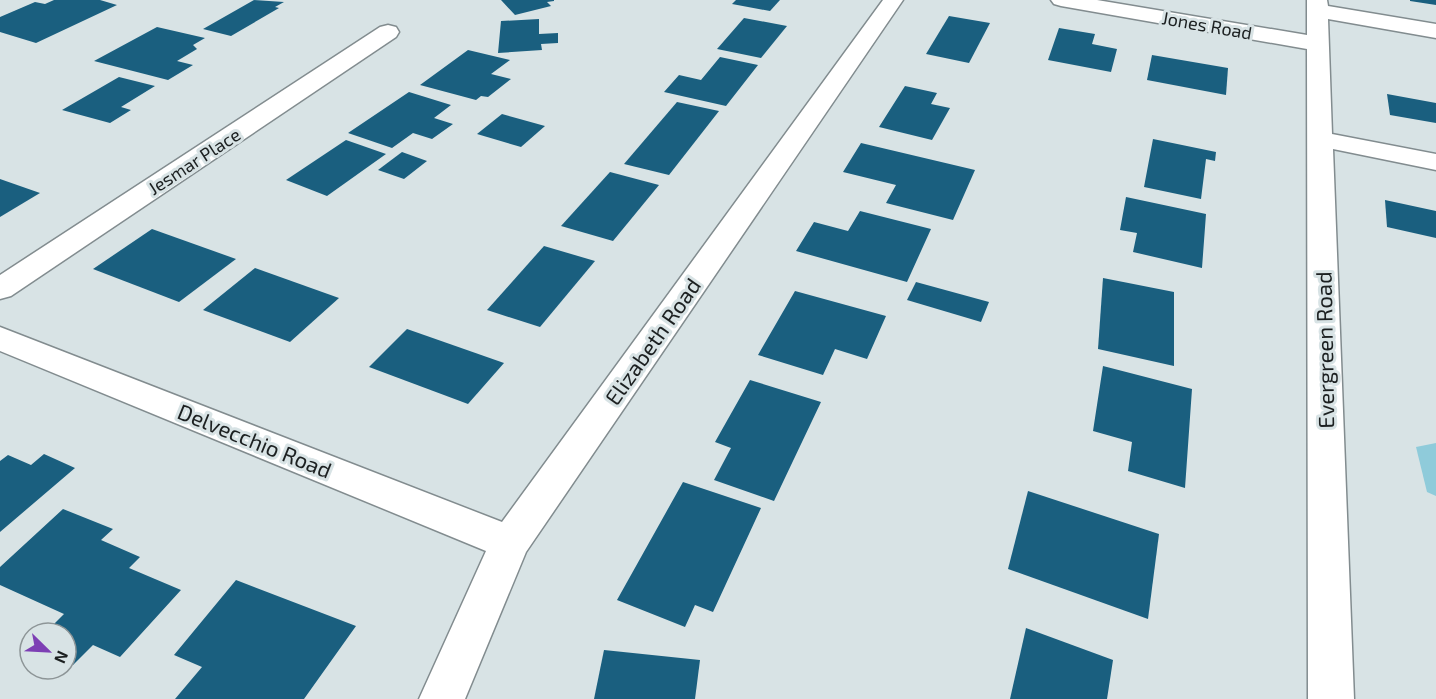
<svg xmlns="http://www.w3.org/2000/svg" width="1436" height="699" viewBox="0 0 1436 699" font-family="'Exo 2',sans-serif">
  <rect width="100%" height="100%" fill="#d8e3e5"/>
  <polygon fill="#8fcbda" points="1436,443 1436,496 1427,492 1416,447"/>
  <g fill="#1a5f7f">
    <polygon points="54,0 100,0 117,5 36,43 0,32 0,17 35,2 45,4"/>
    <polygon points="254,0 284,2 275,7 279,8 231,36 203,29"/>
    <polygon points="501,0 554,0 554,1 547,2 551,6 515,15"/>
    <polygon points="736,0 780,0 770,11 732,4"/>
    <polygon points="1410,0 1436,0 1436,5 1410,1"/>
    <polygon points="949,16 990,23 969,63 926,54"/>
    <polygon points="744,18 787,26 761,58 717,49"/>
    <polygon points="539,19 539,34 558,33 558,43 541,44 542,50 498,53 501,21"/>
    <polygon points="157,27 205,38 193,45 197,49 177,61 193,65 168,80 94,61"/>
    <polygon points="1059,28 1095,34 1092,44 1117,49 1111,72 1048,60"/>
    <polygon points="468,50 510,60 491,74 511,79 488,97 481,96 476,100 420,85"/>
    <polygon points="1152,55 1228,68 1226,95 1147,80"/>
    <polygon points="720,57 758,65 726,106 664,92 679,75 701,80"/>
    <polygon points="119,77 155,86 121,107 131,110 110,123 62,110"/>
    <polygon points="905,86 937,93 931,104 950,108 932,140 879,127"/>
    <polygon points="409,92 451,105 434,118 453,124 432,139 413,133 392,148 348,133"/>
    <polygon points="1387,94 1436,103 1436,123 1390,115"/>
    <polygon points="677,102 719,111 669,175 624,164"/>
    <polygon points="502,114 545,126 521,147 477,134"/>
    <polygon points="1153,139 1216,152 1215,161 1206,159 1201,199 1144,187"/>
    <polygon points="346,140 386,154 327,196 286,180"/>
    <polygon points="861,143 975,170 953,220 886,203 896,185 843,172"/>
    <polygon points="402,152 427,161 404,179 378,170"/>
    <polygon points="610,172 659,185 613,241 561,226"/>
    <polygon points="0,179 40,193 0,217"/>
    <polygon points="1126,197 1206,214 1202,268 1133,252 1137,233 1120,230"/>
    <polygon points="1385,200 1436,211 1436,238 1387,227"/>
    <polygon points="860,211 931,229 907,282 796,251 814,222 848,231"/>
    <polygon points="152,229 236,259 179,302 93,269"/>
    <polygon points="544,246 595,261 540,327 487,310"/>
    <polygon points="255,268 339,298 290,342 203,310"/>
    <polygon points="1103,278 1174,292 1174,366 1098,349"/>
    <polygon points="916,282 989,302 981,322 907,300"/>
    <polygon points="795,291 886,316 867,359 835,349 823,375 758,355"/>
    <polygon points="407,329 504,363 468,404 369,367"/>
    <polygon points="1103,366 1192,389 1185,488 1128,471 1132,442 1093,431"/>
    <polygon points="750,380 821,402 774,501 714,480 731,448 715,442"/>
    <polygon points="44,454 75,468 0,532 0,461 8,455 31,465"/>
    <polygon points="683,482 761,508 713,612 695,605 685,627 617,600"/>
    <polygon points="1028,491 1159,534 1148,619 1008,569"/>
    <polygon points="63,509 113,529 101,540 140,557 129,568 181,590 120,657 93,645 73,665 66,662 66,633 45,633 64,614 0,585 0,567"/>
    <polygon points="236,580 356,626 304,699 175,699 202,667 174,655"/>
    <polygon points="1026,628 1113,660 1107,699 1010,699"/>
    <polygon points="604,650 700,660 695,699 594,699"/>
  </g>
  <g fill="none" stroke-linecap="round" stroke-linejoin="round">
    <g stroke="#828c8f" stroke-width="3">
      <g id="minor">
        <polygon points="883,0 903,0 526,552 465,699 419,699 486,551 0,351 0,327 502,522"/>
        <polygon points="1051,0 1097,0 1307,35 1307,0 1327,0 1328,6 1436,24 1436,38 1328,19 1332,134 1436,154 1436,170 1333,149 1354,699 1308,699 1307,49 1061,6 1054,4"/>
        <polygon points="388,25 396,27 399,32 396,37 11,296 0,299 0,275 380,27"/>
      </g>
    </g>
    <use href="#minor" fill="#fff" fill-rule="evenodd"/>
  </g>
  <g text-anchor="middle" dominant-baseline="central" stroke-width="6" stroke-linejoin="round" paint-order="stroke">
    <g font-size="18" fill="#1c2021" stroke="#d8e3e5">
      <text transform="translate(1207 25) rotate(10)">Jones Road</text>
      <text transform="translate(194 161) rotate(-33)">Jesmar Place</text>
    </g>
    <g font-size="22" fill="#1c2021" stroke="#d8e3e5">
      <text transform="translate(652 341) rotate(-55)">Elizabeth Road</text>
      <text transform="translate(1324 350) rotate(-91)">Evergreen Road</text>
      <text transform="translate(255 440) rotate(22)">Delvecchio Road</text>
    </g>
  </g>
  <g transform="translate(48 651) rotate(114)"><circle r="28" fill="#d8e3e5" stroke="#8d9597" stroke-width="1.5"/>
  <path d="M0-4.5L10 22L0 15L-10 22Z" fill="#7d3fb4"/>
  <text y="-9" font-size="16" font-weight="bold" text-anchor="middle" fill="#1c2021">N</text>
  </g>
</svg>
